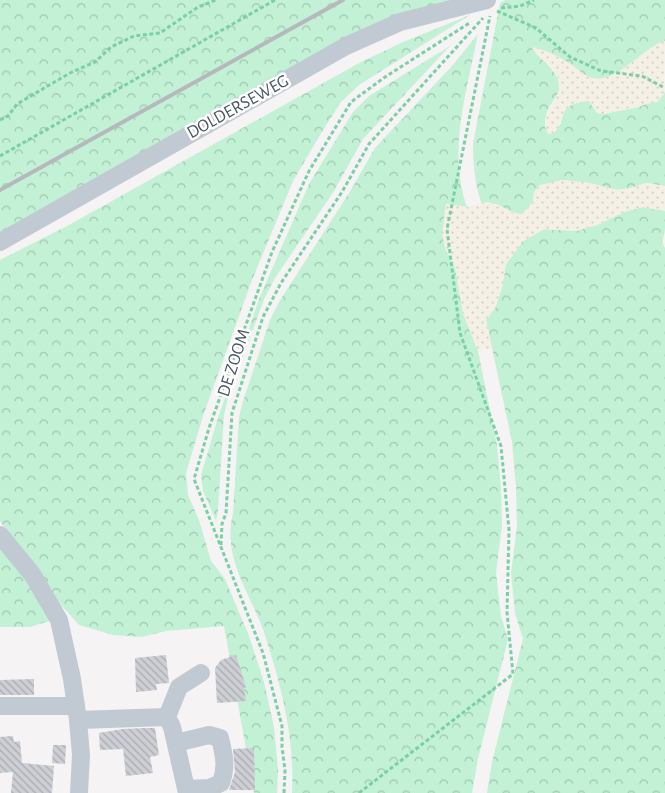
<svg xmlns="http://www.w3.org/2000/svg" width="665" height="793" viewBox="0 0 665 793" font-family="'Alegreya Sans',sans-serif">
  <defs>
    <pattern id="forest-crowns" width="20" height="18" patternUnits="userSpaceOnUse" patternTransform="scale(1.25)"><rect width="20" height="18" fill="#c3f1d5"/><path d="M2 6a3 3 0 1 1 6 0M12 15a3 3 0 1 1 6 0" fill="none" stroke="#a0c6b0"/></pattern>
    <pattern id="sand-dots" width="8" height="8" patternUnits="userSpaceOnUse" patternTransform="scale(1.25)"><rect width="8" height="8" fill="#f5f0e5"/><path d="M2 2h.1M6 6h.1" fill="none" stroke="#d4d0c7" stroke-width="1.8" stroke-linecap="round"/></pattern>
    <pattern id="building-back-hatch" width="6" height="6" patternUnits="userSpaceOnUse" patternTransform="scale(1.25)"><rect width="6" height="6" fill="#cdcfd5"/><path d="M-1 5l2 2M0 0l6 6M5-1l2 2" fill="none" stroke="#a8abb0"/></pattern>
  </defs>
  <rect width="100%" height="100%" fill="#f5f3f3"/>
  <g fill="url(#forest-crowns)">
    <polygon points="0,0 462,0 399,17 0,235"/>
    <path d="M 505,0 L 665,0 L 665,41 C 642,47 613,90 587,76 C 583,74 580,71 577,69 C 562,58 550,51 532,48 C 537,57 548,62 555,74 C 566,92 553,97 547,112 C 545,117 545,123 545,128 L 561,124 C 563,106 572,102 589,101 L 593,107 L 603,114 L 639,107 L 664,94 L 665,91 L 665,186 L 646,183 L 631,188 L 617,190 L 589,183 L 562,180 L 534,192 L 533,202 L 522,214 C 507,214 497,198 482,205 C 475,184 473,166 473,144 L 500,3 Z"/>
    <polygon points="470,15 359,85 341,102 323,130 293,181 252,280 203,416 186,473 188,495 199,520 211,561 225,579 249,636 264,682 274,727 278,770 277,793 254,793 224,626 166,631 142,637 113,635 79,625 54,597 0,521 0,260 69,225 361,62 403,42"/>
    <path d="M 478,34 C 467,91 447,151 467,207 L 446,204 L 445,248 L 455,267 L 463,313 L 478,351 L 497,445 L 501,488 L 502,525 L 496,573 L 501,616 L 508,639 L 478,759 L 472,793 L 292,793 C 295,737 281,685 264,632 C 250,592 222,559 233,513 L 239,417 L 244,398 L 270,320 L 279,302 L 351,190 L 375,148 L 452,66 Z"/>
    <polygon points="450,46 363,139 334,191 275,278 265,297 229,394 224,415 218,511 216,521 203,491 201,475 217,421 259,299 309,184 353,112 369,96"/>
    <path d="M 643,207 L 665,211 C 665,217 665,223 665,228 C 665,236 660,241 665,248 L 665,793 L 487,793 L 492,762 L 523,639 L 515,613 L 511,573 L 517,526 L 516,487 L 512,442 L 486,320 L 495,308 L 502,288 L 506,264 L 523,241 L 544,229 L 576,231 L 597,225 L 624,212 Z"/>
    <polygon points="0,546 28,582 52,620 30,627 0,627"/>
  </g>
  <g fill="url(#sand-dots)">
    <path d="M 665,41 L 664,94 L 657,102 L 602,114 L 597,113 L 589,101 C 578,102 566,104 562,116 C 559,124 560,128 553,134 L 548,134 C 538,114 562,102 559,83 C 556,64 539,61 532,47 C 549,51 562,58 577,69 C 580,71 583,74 586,76 C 613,90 643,47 665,41 Z"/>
    <polygon points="562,180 589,183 617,190 631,188 646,183 665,186 665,211 643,207 624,212 597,225 576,231 544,229 523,241 506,264 502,288 495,308 486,320 492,348 478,351 463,313 455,267 445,248 442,234 446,204 467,207 487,202 499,205 515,214 522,214 533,202 534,192 540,185"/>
  </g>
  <g fill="url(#building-back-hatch)">
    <polygon points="166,655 169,683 156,684 157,690 136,692 135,658"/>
    <polygon points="236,655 246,687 244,688 246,701 217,703 215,668 221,660"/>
    <polygon points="34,679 34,695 0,695 0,680"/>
    <polygon points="146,728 155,728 159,755 150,757 153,773 126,776 123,749 100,750 99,733 123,729"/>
    <polygon points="13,736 14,742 20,741 22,763 54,766 52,793 11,793 13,772 0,773 0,737"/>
    <polygon points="53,745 66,745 65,764 52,763"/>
    <polygon points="254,748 255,790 229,790 235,772 233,749"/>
  </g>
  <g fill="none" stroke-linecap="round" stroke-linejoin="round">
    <g stroke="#7ad0a6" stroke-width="3" stroke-dasharray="4 2.5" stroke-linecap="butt">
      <polyline points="501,8 520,6 534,0"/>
      <polyline points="497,11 536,28 570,57 601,71 642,76 665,88"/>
      <polyline points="0,120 8,116 17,104 70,73 95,62 111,47 134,36 160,33 198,7 216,0"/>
      <polyline points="0,156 275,0"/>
      <polyline points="221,545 222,524 226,513 232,413 263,317 281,283 342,192 369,144 483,18"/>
      <polyline points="284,793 285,770 282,747 282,726 263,653 194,479 209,428 272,252 309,171 351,102 385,77 471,22"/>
      <polyline points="359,793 513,674 507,612 509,530 501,446 460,333 447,229 490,16"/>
    </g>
    <g stroke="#c1cad2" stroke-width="18">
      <polyline points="0,242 346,46 400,22 487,0"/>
      <polyline points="0,535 32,574 59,620 72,679 78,720 81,755 79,793"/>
      <polyline points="0,706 76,706"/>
      <polyline points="167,717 179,687 201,673"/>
      <polyline points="78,720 167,717 172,727 187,793"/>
      <path d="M 176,743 L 209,735 L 220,738 C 224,755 227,766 221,783 L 209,788 L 187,789"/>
    </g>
    <polyline stroke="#b5b8bd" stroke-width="4" points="0,190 343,0"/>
  </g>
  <g text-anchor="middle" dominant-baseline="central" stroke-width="5" stroke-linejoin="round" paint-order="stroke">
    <g font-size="18" fill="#4a5661" stroke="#fff">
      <text transform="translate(238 107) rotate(-29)">DOLDERSEWEG</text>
      <text transform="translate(234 363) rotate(-72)">DE ZOOM</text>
    </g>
  </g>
</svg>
